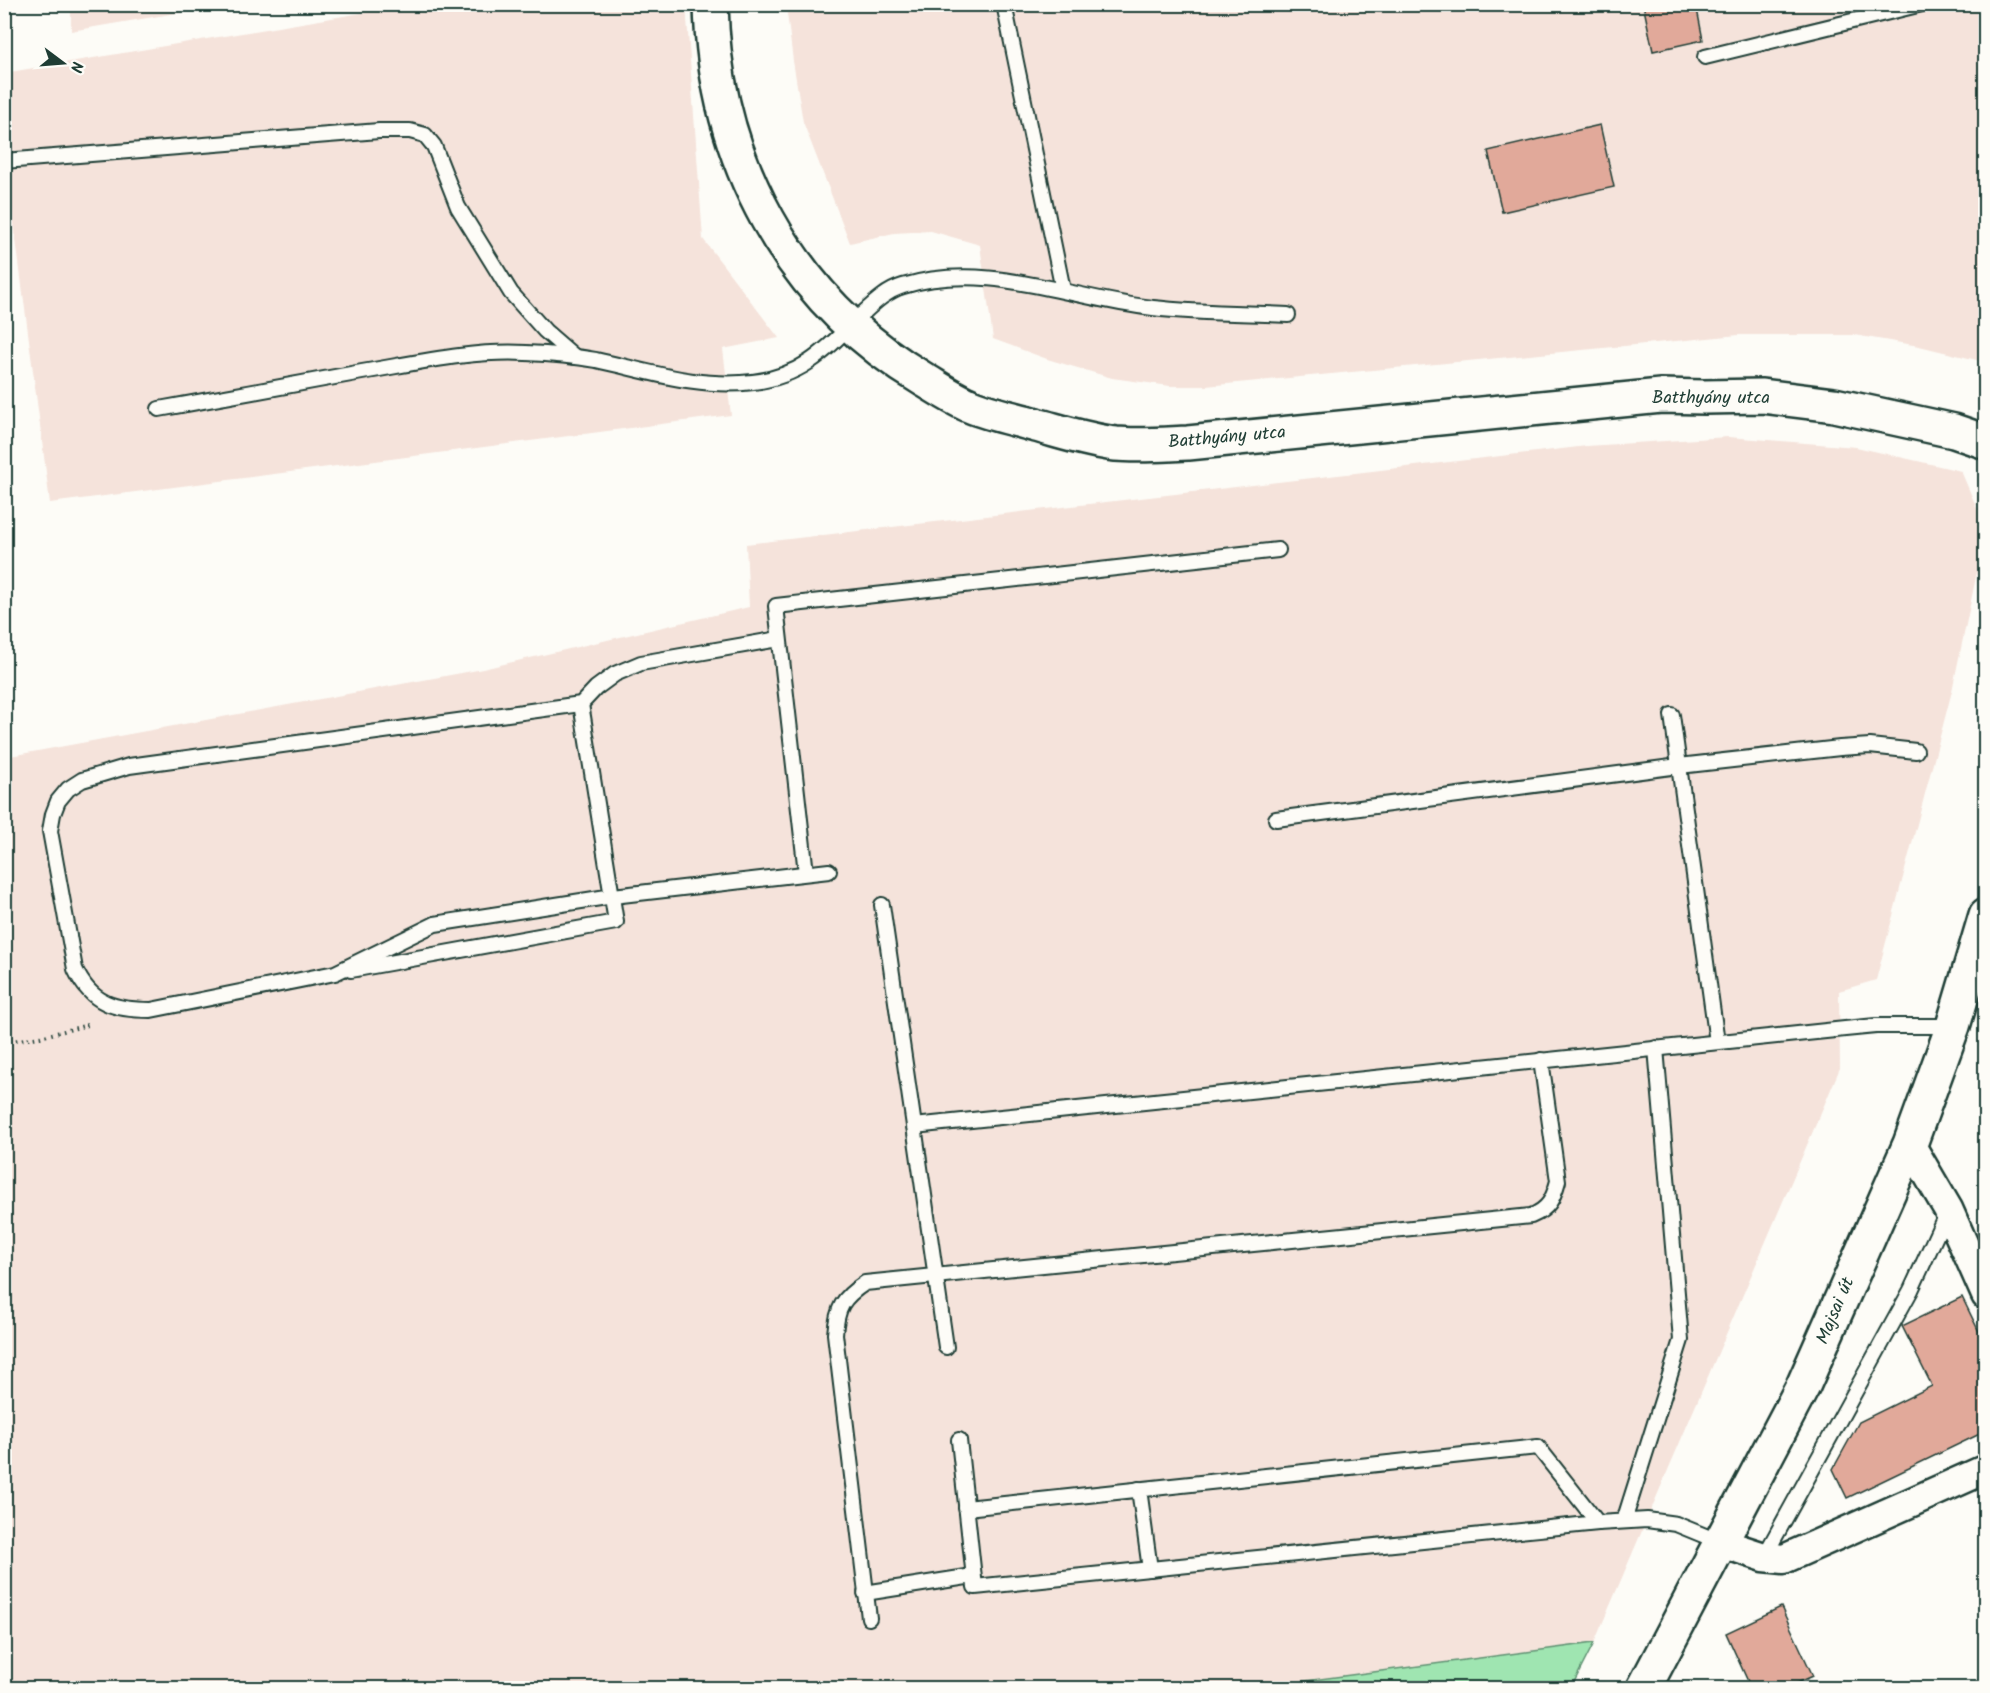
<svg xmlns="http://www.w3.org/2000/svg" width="1990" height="1693" viewBox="0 0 1990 1693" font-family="Kalam,sans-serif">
  <rect width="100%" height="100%" fill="#fdfcf7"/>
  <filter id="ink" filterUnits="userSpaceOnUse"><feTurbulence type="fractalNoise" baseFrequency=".0167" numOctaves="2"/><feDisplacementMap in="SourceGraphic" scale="12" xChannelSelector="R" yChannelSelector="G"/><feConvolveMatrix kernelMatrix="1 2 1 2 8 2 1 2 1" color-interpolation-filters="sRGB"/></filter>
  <g filter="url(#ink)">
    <g fill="#f5e3db">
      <polygon points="71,5 71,4 224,5 71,31"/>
      <polygon points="409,5 686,5 703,239 779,338 723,349 731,415 50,503 5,154 4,73"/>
      <polygon points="786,5 1985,5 1985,362 1919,346 1854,335 1739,335 1206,386 1170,386 1112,378 1047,359 993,339 980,245 931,231 894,233 850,243 803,122 793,61"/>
      <polygon points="1728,437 1856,447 1961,471 1985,527 1985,534 1952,691 1876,980 1839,991 1840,1068 1594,1643 1252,1688 5,1688 5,757 483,669 749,607 746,544 1587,446"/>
    </g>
    <polygon fill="#9fe5b1" stroke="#5f9172" stroke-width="1.5" points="1594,1643 1571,1688 1252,1688"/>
    <g fill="#e1a99a" stroke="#1f3d34" stroke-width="1.5">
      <polygon points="1643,4 1696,4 1703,40 1653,51"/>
      <polygon points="1600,125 1614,187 1502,212 1488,151"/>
      <polygon points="1962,1297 1986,1346 1986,1431 1847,1498 1833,1469 1859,1422 1932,1386 1902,1326"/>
      <polygon points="1781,1607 1813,1676 1786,1688 1751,1688 1726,1633"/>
    </g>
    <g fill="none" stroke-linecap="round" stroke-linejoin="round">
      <g stroke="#1f3d34" stroke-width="18">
        <g id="service">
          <polyline points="1004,4 1063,290"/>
          <polyline points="1705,57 1922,4"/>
          <polyline points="4,161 379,131 410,131 425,135 434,146 458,207 511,293 545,331 575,357"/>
          <path d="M 159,409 C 227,397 295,384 362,372 C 416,363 471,350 526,353 C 549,354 573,356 596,360 C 648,371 699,389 753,382 C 803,376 826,350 860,316 C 873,304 886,291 903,286 C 986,260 1071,299 1153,308 C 1197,313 1243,313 1288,315"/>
          <path d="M 779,639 L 641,663 L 615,674 L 596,688 L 581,704 L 129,766 L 82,780 L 68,789 L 58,801 L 53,814 L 50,831 L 75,969 C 91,1004 115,1010 151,1010 L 335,973 L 435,924 L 613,896 L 829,871"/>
          <polyline points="1672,715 1717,1042"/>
          <polyline points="1276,819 1679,766 1840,748 1870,746 1916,751"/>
          <polyline points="806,873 776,606 1278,550"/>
          <polyline points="882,905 946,1347"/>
          <polyline points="351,970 616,922 581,704"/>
          <polyline points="914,1126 1845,1029 1876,1026 1953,1026"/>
          <polyline points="959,1440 975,1587 1598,1523 1647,1520 1676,1524 1720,1542"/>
          <polyline points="1139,1489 1150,1569"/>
          <polyline points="966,1508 1538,1447 1598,1523"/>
          <polyline points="1624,1521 1681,1340 1656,1048"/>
          <polyline points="1764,1557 1911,1290 1947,1212"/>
          <polyline points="865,1593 973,1576"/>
          <path d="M 869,1618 L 835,1334 C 837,1308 842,1298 865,1283 L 1531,1216 C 1549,1209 1553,1199 1558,1181 L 1541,1060"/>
        </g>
      </g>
      <g stroke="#1f3d34" stroke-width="33">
        <g id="minor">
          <polyline points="1910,1144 1948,1209 1986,1295"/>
          <polyline points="1721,1543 1764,1557 1784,1559 1986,1469"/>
        </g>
      </g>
      <g stroke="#1f3d34" stroke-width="38">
        <g id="secondary">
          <path d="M 711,4 C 714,159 789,299 923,379 C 938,388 954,399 971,406 C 990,414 1016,419 1036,425 C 1062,432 1089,441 1116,444 C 1140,446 1164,444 1188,443 L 1661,396 L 1704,397 L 1762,396 L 1834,405 L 1954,431 L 1986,442"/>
          <polyline points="1644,1688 1803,1386 1910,1144 1953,1026 1986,915"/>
        </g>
      </g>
      <polyline stroke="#1f3d34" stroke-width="4" stroke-dasharray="1.5 4.5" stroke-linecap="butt" points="4,1042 40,1037 92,1024"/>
      <use href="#service" stroke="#fdfcf7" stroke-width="14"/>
      <use href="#minor" stroke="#fdfcf7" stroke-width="28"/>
      <use href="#secondary" stroke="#fdfcf7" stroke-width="33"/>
    </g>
  </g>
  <g text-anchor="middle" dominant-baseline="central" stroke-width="6" stroke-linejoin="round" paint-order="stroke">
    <g font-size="18" fill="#1f3d34" stroke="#fdfcf7">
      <text x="1711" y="398">Batthyány utca</text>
      <text transform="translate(1227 438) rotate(-5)">Batthyány utca</text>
      <text transform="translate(1836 1311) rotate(-67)">Majsai út</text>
    </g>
  </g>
  <rect width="1990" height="1693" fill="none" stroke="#fdfcf7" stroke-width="24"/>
  <rect x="12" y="12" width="1966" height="1669" fill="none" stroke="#1f3d34" stroke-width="2" filter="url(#ink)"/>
  <g transform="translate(63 63) rotate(106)" stroke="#fdfcf7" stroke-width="4.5" paint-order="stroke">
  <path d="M0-4.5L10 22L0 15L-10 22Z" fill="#1f3d34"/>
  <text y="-9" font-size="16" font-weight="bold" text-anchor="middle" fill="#1f3d34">N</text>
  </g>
</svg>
